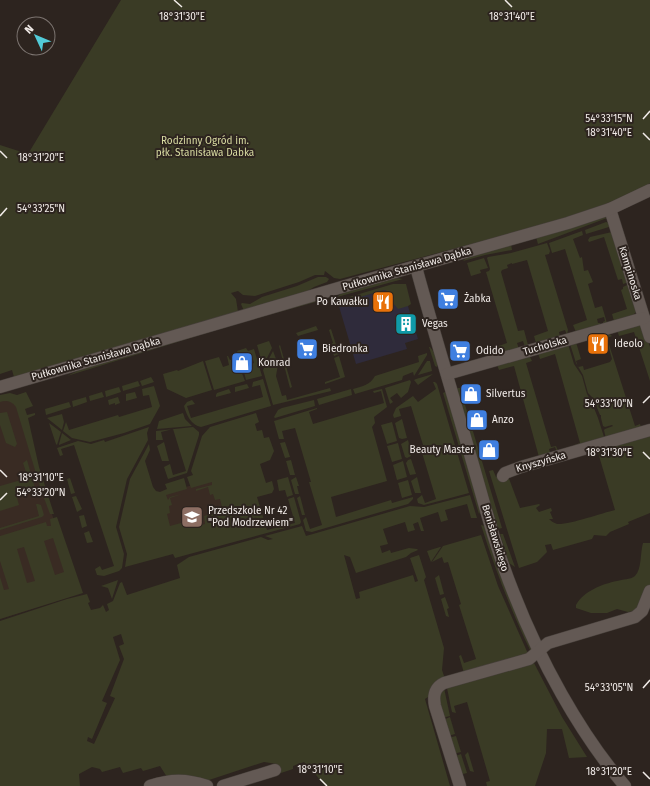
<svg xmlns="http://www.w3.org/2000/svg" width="650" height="786" viewBox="0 0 650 786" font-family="'Fira Sans',sans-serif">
  <rect width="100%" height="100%" fill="#2d241f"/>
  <polygon fill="#2f2b3b" points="390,288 404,293 418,339 405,343 407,349 356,364 338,303"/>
  <g fill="#392b23">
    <polygon points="13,394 78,594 0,619 0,398"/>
    <polygon points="238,473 255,532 145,559 129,502"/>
  </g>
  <g fill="#3a3b25" fill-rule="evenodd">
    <polygon points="121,0 650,0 650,183 637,191 580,215 340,279 334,278 325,271 324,275 315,275 299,282 255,296 243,295 238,291 231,293 236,299 238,312 14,377 12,370 0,374 0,145 28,154"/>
    <polygon points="605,217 607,218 538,244 536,237"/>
    <polygon points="606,222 609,223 609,227 586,234 585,230"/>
    <polygon points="582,231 583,235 573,239 580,258 582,257 584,271 588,270 593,282 588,284 595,308 602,306 607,323 603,324 603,322 605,321 604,317 597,319 598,323 600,323 601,325 576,332 573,325 587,320 565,249 552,253 549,243"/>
    <polygon points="612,232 629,282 623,284 622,279 618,280 604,237 589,242 588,240 590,237"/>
    <polygon points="547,243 550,251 549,254 545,255 568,330 567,335 565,330 559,332 560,337 536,343 534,336 548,331 527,260 512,264 512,263 507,265 508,268 502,270 501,272 518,331 524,330 528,345 525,347 523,341 517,343 519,349 494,355 493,348 507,343 486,272 489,271 490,269 487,258 488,257 511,253"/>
    <polygon points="511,244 512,250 485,255 463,261 466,258"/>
    <polygon points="484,258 488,268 480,270 481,273 471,276 467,263"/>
    <polygon points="318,277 326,277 329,279 327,282 314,287 303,294 244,311 241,304 242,303 250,304 262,297 297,286"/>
    <polygon points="396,278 403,279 337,297 342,293"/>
    <polygon points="393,284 406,284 411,304 408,306 398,309 388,297 386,290 384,290 340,303 339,300"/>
    <polygon points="629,284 637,311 633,315 614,321 612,314 627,309 621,290 623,289 623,287"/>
    <polygon points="321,299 323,300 236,324 67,376 90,365"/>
    <polygon points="639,324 643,326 650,347 650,381 634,332 619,336 617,330"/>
    <polygon points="316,326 318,330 298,336 296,333"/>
    <polygon points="331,329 339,354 334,356 330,344 333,343 329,330"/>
    <polygon points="608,333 612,336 607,338 635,426 640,424 642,430 606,439 604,430 605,429 613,426 612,425 605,427 603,426 601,418 601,415 600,415 593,398 588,393 583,375 576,363 570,344 576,342 581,359 576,361 578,367 583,366 584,370 610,362 612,359 605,334"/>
    <polygon points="269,341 272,348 263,366 257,345"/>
    <polygon points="568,344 574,364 582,376 587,394 592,403 598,418 605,440 575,449 574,445 580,443 555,354 540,359 538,353"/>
    <polygon points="280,345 292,387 290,388 279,346"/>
    <path d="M 429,347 L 430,347 C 435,353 438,359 437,367 L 435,366 Z"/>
    <polygon points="246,348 248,351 254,349 262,376 246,380 243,368 244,370 251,368 250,364 254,363 252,356 240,359 237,351"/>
    <polygon points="273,351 278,364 276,376 282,396 286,395 287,400 330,388 331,391 273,405 263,370"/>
    <path d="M 427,353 L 427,355 L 414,376 L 413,372 L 403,376 L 402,380 L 355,394 L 353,389 C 363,386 370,385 375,376 L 419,362 L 418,356 Z"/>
    <polygon points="529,355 532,361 526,363 551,447 556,446 559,453 558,454 555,447 549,449 551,455 539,457 514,366 499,370 497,365"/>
    <polygon points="227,356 228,356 230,360 236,358 245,381 214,390 205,361 219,357 223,367 229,365"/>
    <polygon points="339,356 345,377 325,384 325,382 340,377 334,358"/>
    <polygon points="203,361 212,390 186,398 167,389 163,374 177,370 178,371"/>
    <polygon points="427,361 430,361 432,371 418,375"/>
    <polygon points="433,374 418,385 414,380 416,379"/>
    <polygon points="151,377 154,382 142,386 140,381"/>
    <path d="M 263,379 L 271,406 L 201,427 C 191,425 187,416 184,406 L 187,402 L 192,400 L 195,404 L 187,406 L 191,418 L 263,397 L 260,385 L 252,387 L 253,382 Z"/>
    <polygon points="410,380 411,382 408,392 401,398 397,393 390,398 393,402 390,404 385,388"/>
    <polygon points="138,381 140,386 123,391 122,386"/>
    <polygon points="433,382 435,382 437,384 469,493 424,505 418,503 417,499 422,495 425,503 436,499 420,446 423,445 411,406 399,409 401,416 394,418 393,415 396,408 413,396 418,402 436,389"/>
    <polygon points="247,384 249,388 235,392 235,387"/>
    <polygon points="154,386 160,406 150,424 124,433 90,442 72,438 63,431 66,422 69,430 118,415 119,417 152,407 149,395 143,396 142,389"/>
    <polygon points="119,387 121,392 106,397 105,391"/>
    <polygon points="456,388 460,388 502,528 498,529"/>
    <polygon points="229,389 231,393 216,397 216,395 217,393"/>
    <polygon points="351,389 352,395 319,405 317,399"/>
    <polygon points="382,389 387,407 374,417 375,423 372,427 387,481 331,497 336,517 391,500 392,503 413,497 413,499 408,504 312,532 306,531 303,520 306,517 310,529 322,525 309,482 311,482 295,428 282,431 284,439 279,439 274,421 317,408 317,409 309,412 313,424 384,403 381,391 374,393 373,391"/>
    <polygon points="447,391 481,510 479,514 443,393"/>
    <path d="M 26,392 L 33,406 L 25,409 L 27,415 L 35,413 L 35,415 L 28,418 L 39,467 L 54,514 L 50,514 L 41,490 L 16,407 C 12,401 6,400 0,402 L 0,395 L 10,393 L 17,395 Z"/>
    <polygon points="102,392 104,397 90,401 89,396"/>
    <polygon points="135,392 137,398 126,401 126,394"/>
    <polygon points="86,397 87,402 73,407 72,401"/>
    <polygon points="118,397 120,403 115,405 115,403 109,405 108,400"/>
    <polygon points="314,400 315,406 275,418 274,417 278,410 282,408"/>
    <polygon points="69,402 71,407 46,415 45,409"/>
    <polygon points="7,412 17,444 15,447 6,443 0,425 0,413"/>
    <polygon points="183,413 185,419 192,426 157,429 159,421"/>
    <polygon points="256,413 259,422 255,424 257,431 262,430 264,438 269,437 274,451 270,460 260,464 266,483 272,481 274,489 272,493 257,497 267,530 295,523 288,499 294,497 301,522 300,524 175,558 173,554 125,567 127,554 119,527 130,479 149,444 150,450 145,461 153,487 156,491 160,492 167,489 165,484 184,478 187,489 166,495 168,500 170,497 182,494 170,498 172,505 169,506 170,513 167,514 170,526 188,521 190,528 205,524 204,516 223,511 220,499 215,500 213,494 210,495 208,487 196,491 196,489 212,485 212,482 191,488 187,477 193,475 191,471 202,436 210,427"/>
    <polygon points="62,414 64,422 62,430 47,418"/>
    <polygon points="402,419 407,438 402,439 399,438 395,423"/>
    <polygon points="392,422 397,441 387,444 381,425"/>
    <polygon points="49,423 61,432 57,445 56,444"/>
    <polygon points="149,427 147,433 148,440 127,479 116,527 124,554 122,568 119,571 104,576 97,575 95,569 100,566 102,570 114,566 74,445 61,449 63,455 60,456 57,448 78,441 91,444 104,440 105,442"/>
    <polygon points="193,427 199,432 199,435 187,473 168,479 164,467 170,464 173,475 186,471 173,429 161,432 163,440 156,440 156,431"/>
    <polygon points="62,433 71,440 59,445 59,444"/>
    <path d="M 650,433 L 650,513 L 628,522 L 629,524 L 610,532 L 606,536 L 594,535 L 592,539 L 553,550 L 551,544 L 545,545 L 547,552 L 537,562 L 519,568 L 489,471 L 493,470 L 496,477 L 507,475 L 508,476 L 520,508 L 539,504 L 540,505 L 536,508 L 539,512 L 551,508 L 552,511 L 550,512 L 553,519 L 549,519 C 551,521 554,523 557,524 C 569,525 602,513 615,510 L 597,449 Z"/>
    <polygon points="408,440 410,448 409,449 411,456 407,458 405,457 401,444"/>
    <polygon points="164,442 169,461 162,461 157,446"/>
    <polygon points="285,442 290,457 285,458 280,443"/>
    <polygon points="398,443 402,459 392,462 387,446"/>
    <polygon points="411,459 416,474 410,475 406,463 408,460"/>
    <polygon points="27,460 35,488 16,494 19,505 0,511 0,486 28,478 23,463"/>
    <polygon points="291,460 295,475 290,475 286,461"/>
    <polygon points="403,461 407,477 397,480 393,465"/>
    <polygon points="288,477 293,495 287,497 285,490 279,491 277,480"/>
    <polygon points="296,477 299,486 297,486 299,494 295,494 291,480"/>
    <polygon points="417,477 421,493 415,493 411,481"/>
    <polygon points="70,478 75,493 71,494 67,479"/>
    <polygon points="408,480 412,495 402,498 398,483"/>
    <path d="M 470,495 L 477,518 L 471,518 L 467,504 L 445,510 L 448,520 L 441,522 L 438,512 L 420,518 L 424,531 L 421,531 L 418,522 L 413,524 L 415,530 L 408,532 L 405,522 L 383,529 L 388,544 L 380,546 L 382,553 L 390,550 L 391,553 L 409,548 L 417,549 L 418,550 L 411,553 L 406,557 L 356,573 L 350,557 L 344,555 L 356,599 L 360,598 L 359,592 L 413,575 L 415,582 L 418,581 L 410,558 L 419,555 L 426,577 L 424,580 L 444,648 L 442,670 L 445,679 L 431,695 L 425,699 L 450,786 L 325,786 L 312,770 L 304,762 L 293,766 L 293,769 L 281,773 L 277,764 L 264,762 L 206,781 L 167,777 L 160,766 L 143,771 L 141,768 L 123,773 L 120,767 L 102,772 L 100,769 L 92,767 L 79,774 L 80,786 L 0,786 L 0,621 L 67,599 L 87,594 L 90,602 L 88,603 L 91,610 L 100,608 L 103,605 L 106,612 L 109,610 L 107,604 L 113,601 L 120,583 L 122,582 L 127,595 L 180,578 L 177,565 L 189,557 L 261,537 L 268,540 L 273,539 L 265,536 L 302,526 L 306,536 L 410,506 L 424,507 ZM 121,634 L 124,644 L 119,646 L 124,659 L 110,696 L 115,698 L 94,744 L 87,741 L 88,737 L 92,739 L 107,703 L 102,701 L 120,660 L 113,637 Z"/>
    <polygon points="76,496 82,509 77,512 72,497"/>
    <polygon points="300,496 305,515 302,515 297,498"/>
    <polygon points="36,504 38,504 41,505 44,515 42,517 0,530 0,528 39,516"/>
    <polygon points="84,515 87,526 82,528 79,516"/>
    <path d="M 57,517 L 83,593 L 0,619 L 0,577 L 4,590 L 9,589 L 0,561 L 0,536 L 46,522 L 47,526 L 51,526 L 50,519 ZM 53,538 L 64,572 L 55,575 L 44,541 ZM 24,547 L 35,581 L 27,583 L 17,549 Z"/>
    <path d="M 481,525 L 485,526 L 531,646 L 531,652 C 511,611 495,569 481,525 Z"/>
    <polygon points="89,531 93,542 87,543 84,533"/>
    <polygon points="500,534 503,534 515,567 509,563"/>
    <polygon points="481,535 498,586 529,656 464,673 459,656 461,655 464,663 476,659 459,605 461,604 448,562 444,563 442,557 432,562 443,546"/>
    <path d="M 643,543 L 650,543 L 650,586 L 643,603 L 633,611 L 628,612 L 617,609 L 607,613 L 591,613 L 576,608 L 576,605 C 584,591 602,584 617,581 C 623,579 630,580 635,576 C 642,569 640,553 643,543 Z"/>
    <polygon points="440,547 441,547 431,562 427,551"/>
    <polygon points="439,575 444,594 440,595 435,578"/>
    <polygon points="118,580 112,599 108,588 101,586"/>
    <polygon points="445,597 449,608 447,609 449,617 446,616 441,599"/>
    <path d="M 534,663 L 562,717 L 587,757 L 569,758 L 562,729 L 547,729 L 546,753 L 535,786 L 487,786 L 486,782 L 490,781 L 467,702 L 454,706 L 456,713 L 452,712 C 450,704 449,697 447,688 Z"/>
    <polygon points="444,688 450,716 442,718 437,700"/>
    <polygon points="450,717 455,734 448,736 443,720"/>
    <polygon points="456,736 461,752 453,754 448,738"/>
    <polygon points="468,752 474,772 470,771 465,755"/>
    <polygon points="461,754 467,773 459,775 453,757"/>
  </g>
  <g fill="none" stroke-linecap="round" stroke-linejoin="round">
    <g stroke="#463f3a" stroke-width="13">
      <g id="minor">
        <polyline points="610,209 650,337"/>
        <path d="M 416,267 C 432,326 450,385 467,444 C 482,494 494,545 514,594 C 539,658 579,733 625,786"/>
        <polyline points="447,374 644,318"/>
        <polyline points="0,387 342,287 568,223 610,209 650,190"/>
        <polyline points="503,476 505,473 521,467 650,430"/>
        <path d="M 150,786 C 171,779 186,779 207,786"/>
        <polyline points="223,786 275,770"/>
        <path d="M 460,786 L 435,706 C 433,696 434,688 444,683 L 529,659 L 548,643 L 635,617 L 642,611 L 650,591"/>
      </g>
    </g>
    <use href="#minor" stroke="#635954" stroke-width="12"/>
  </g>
  <path fill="none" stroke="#f2ece9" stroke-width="1.5" d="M 174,0 L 182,7M 505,0 L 512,7M 643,119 L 650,111M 643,133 L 650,140M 0,151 L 7,158M 0,216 L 7,208M 643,403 L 650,396M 643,452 L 650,459M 0,470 L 7,477M 0,500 L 7,493M 643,688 L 650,680M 643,772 L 650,779M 320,779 L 327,786"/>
  <defs>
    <g id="supermarket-square" transform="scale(1.15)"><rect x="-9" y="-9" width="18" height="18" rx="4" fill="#3f7fe0" stroke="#2d241f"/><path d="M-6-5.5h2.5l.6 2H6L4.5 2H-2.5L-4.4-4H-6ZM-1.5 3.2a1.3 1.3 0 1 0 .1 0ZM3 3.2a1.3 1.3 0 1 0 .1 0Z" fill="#fff"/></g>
    <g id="restaurant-square" transform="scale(1.15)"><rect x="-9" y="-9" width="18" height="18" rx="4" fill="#e8710a" stroke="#2d241f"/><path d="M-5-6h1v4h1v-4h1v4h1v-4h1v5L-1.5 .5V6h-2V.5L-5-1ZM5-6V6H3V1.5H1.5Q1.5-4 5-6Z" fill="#fff"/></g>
    <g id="building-square" transform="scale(1.15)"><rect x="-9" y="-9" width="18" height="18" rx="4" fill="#0f9aa8" stroke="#2d241f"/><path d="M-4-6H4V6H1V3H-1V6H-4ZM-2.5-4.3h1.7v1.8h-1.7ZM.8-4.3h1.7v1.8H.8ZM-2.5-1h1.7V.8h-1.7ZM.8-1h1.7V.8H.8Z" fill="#fff"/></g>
    <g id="shop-square" transform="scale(1.15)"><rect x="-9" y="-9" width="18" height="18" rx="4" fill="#3f7fe0" stroke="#2d241f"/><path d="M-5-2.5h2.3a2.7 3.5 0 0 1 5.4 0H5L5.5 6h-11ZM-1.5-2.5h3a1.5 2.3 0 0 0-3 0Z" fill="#fff"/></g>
    <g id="school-square" transform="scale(1.15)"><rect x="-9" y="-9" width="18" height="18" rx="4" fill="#8d6e63" stroke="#2d241f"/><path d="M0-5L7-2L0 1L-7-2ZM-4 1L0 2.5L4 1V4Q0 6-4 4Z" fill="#fff"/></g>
  </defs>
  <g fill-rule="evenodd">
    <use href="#supermarket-square" x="448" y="299"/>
    <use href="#restaurant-square" x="383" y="302"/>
    <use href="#building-square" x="406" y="324"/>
    <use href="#restaurant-square" x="598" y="344"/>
    <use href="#supermarket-square" x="307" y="349"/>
    <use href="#supermarket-square" x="460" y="351"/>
    <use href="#shop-square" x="242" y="363"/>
    <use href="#shop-square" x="471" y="394"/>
    <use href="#shop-square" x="477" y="420"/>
    <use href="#shop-square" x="489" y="450"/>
    <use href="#school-square" x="192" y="517"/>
  </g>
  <g text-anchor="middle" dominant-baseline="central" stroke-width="4" stroke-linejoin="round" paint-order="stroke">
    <g font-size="10" fill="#d8dba2" stroke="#2d241f">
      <text x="205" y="141">Rodzinny Ogród im.<tspan x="205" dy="12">płk. Stanisława Dabka</tspan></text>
    </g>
    <g font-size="10" fill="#f2ece9" stroke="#2d241f">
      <text transform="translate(407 269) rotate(-16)">Pułkownika Stanisława Dąbka</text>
      <text transform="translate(630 273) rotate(73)">Kampinoska</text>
      <text transform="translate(545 346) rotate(-16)">Tucholska</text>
      <text transform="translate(96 359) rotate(-16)">Pułkownika Stanisława Dąbka</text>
      <text transform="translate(541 462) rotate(-16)">Knyszyńska</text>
      <text transform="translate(495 538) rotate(73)">Benisławskiego</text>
    </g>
    <g font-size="10" fill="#f2ece9" stroke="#2d241f" text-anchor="start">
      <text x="464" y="299">Żabka</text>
      <text x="368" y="302" text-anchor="end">Po Kawałku</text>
      <text x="422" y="324">Vegas</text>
      <text x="614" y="344">Ideolo</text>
      <text x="322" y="349">Biedronka</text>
      <text x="476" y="351">Odido</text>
      <text x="258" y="363">Konrad</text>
      <text x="486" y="394">Silvertus</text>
      <text x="492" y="420">Anzo</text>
      <text x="474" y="450" text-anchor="end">Beauty Master</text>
      <text x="208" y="511">Przedszkole Nr 42<tspan x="208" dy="12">"Pod Modrzewiem"</tspan></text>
    </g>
  </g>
  <g font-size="10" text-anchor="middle" fill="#f2ece9" stroke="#2d241f" stroke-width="4" stroke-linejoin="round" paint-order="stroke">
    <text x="182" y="20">18°31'30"E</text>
    <text x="512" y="20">18°31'40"E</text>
    <text x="609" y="122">54°33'15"N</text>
    <text x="609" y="136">18°31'40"E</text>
    <text x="41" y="161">18°31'20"E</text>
    <text x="41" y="212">54°33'25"N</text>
    <text x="609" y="407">54°33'10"N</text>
    <text x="609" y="456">18°31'30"E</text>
    <text x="41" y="481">18°31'10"E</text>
    <text x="41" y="496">54°33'20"N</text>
    <text x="609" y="691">54°33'05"N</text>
    <text x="320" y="773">18°31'10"E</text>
    <text x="609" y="775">18°31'20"E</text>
  </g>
  <g transform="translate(36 36) rotate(314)"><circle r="19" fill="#2d241f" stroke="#7c7470"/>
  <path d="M0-3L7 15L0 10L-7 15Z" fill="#52cbd8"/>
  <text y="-6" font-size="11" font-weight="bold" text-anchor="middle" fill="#f2ece9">N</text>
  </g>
</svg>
